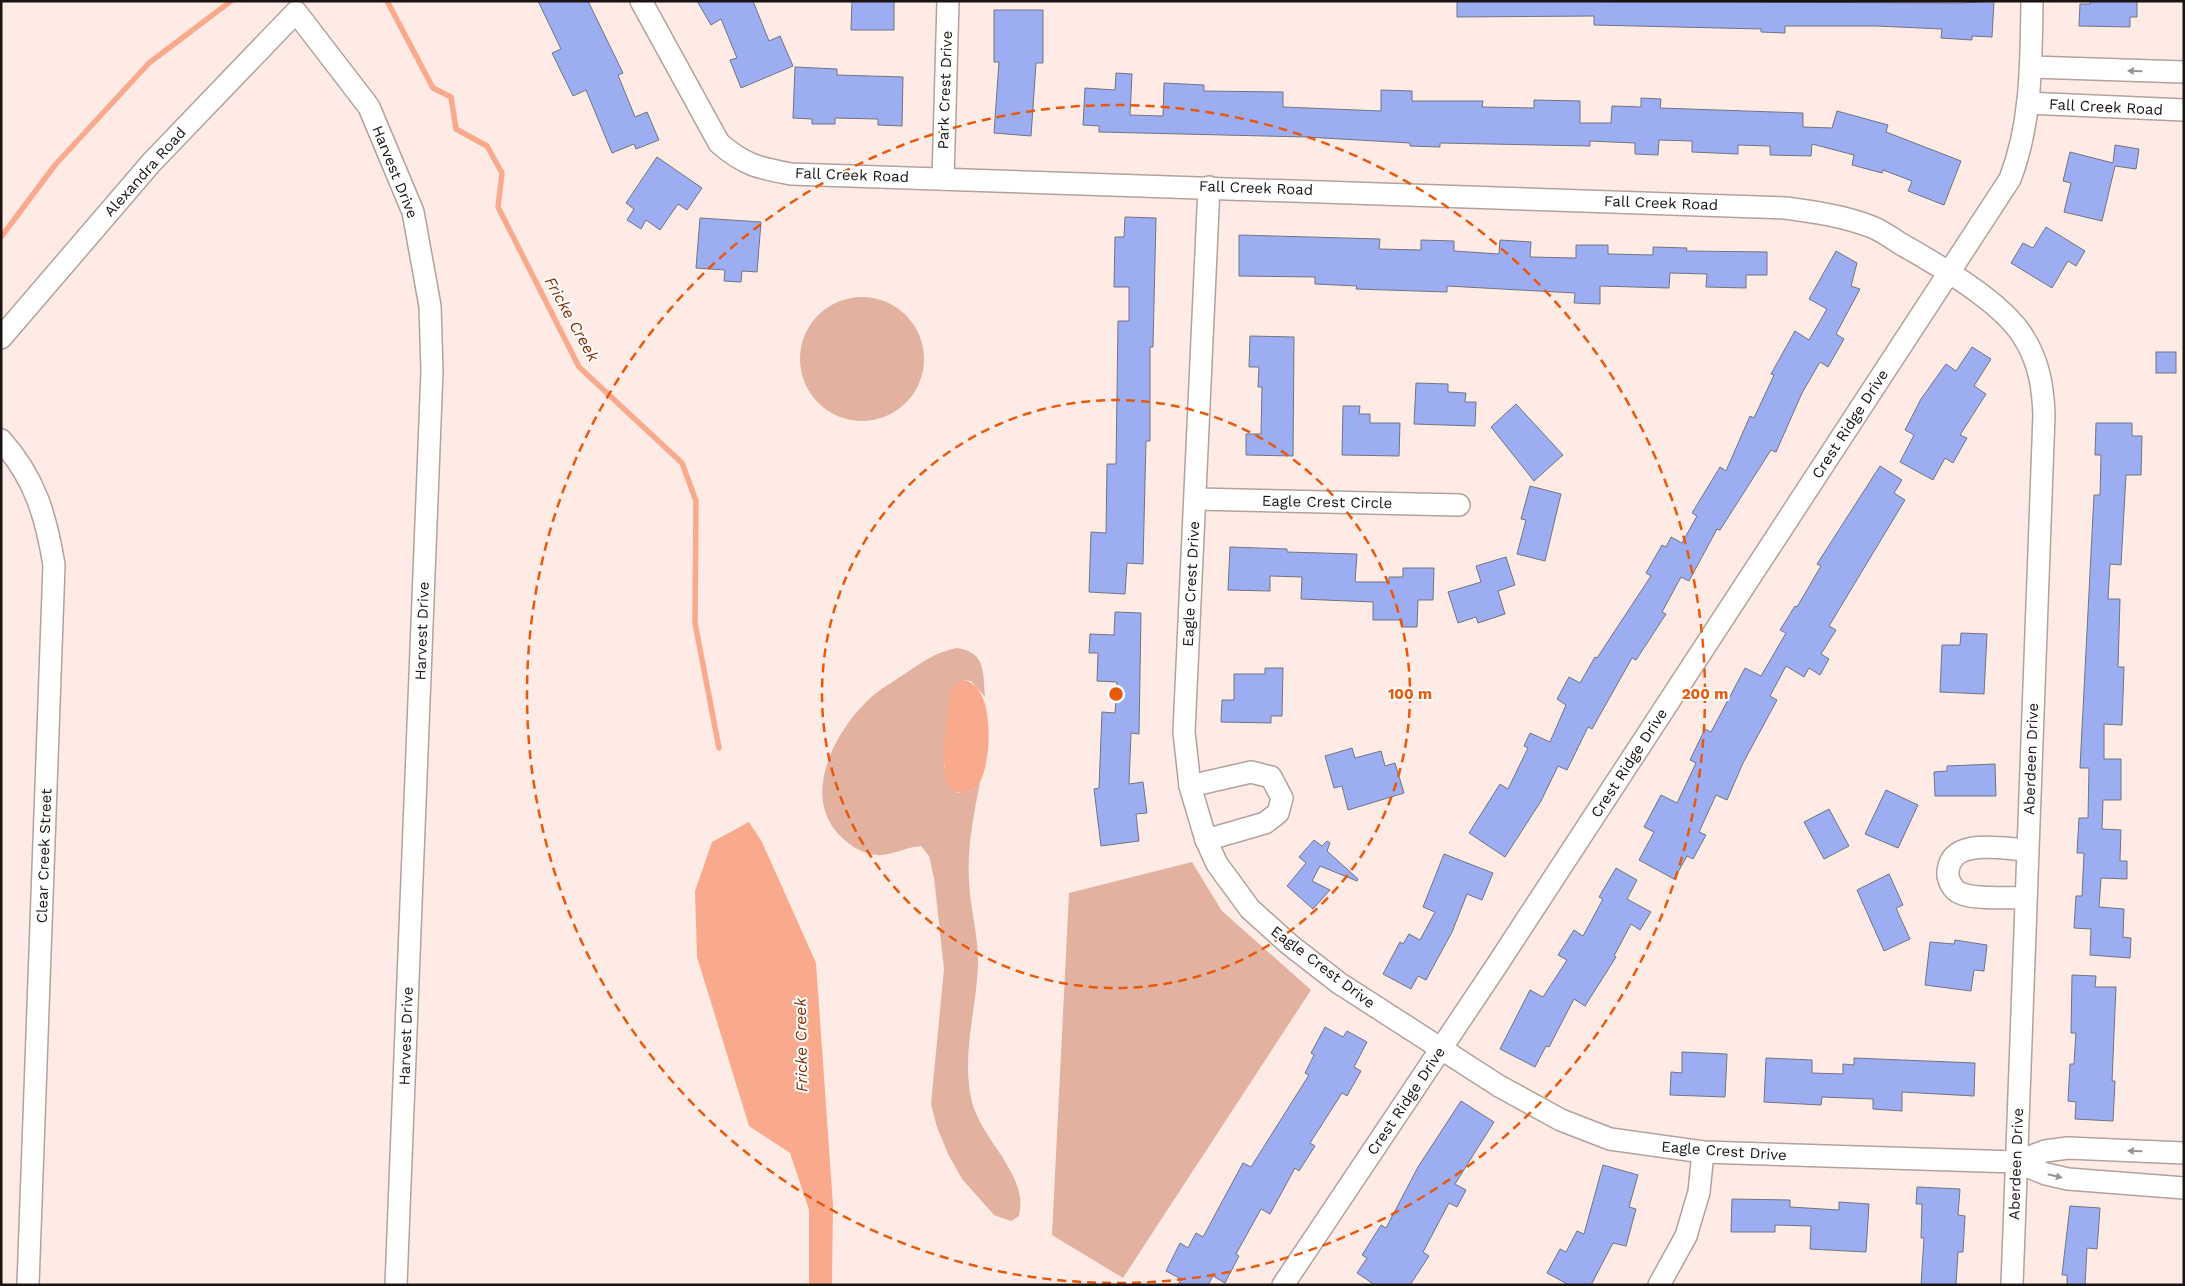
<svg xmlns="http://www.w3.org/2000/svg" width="2185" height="1286" viewBox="0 0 2185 1286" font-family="'Work Sans',sans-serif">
  <rect width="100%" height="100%" fill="#feebe5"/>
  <g fill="#e3b19f">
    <circle cx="862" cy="359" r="62"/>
    <path d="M 957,648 C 986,652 983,673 985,697 L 971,681 L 963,680 L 950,691 L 944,767 L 957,793 C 968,793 973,791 980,782 C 974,814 967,846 969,880 C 970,909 979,937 978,966 C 976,1011 961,1057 972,1102 C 981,1136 1014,1162 1020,1197 C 1021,1203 1020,1210 1019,1216 L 1011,1221 L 994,1215 L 962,1179 L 948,1154 L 937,1127 L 931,1104 L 944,969 L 934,878 L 929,856 L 921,846 C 906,847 891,856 876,855 C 860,853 845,843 835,830 C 802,788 840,723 875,694 C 885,686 896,680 906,673 C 922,662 938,651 957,648 Z"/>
    <polygon points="1192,862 1222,911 1311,990 1123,1278 1052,1235 1069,893"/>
  </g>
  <g fill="#f9aa8d">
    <path d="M 963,680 C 996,684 992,760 980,782 C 971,797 949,797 946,779 C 941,754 947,717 950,691 L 956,683 Z"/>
    <polygon points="749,822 762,842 816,963 833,1205 832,1285 809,1285 809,1210 790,1153 749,1126 697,957 695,891 712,842"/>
  </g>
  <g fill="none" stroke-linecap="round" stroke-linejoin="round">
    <g stroke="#f9aa8d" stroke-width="5.5">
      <polyline points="387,1 433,88 451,97 456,129 487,146 502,173 498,207 579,367 682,463 696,501 695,623 719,748"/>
      <polyline points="1,237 55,165 149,63 231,1"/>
    </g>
  </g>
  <g fill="#9dadf2" stroke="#707482">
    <polygon points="538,1 588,1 623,73 618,75 635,117 647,112 659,140 636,149 634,144 612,153 586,90 573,96 552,53 561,49"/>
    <polygon points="697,1 753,1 769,41 780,36 793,66 741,88 730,60 737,58 721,19 711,25"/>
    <polygon points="852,1 894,1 894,30 851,30"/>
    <polygon points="1457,1 1961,3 1994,1 1992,37 1972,36 1972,40 1941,38 1942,29 1876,26 1785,26 1785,33 1761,32 1761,29 1594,25 1594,16 1457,17"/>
    <polygon points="2090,1 2137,1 2137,17 2130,17 2130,27 2079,26 2080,4 2090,4"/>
    <polygon points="994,10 1043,10 1043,63 1036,63 1031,136 994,133 999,62 994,62"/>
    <polygon points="795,67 837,69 837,75 903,77 902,126 878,125 878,119 835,118 835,124 812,124 812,119 793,118"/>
    <polygon points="1116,73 1132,74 1130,115 1163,116 1164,83 1204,85 1204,91 1283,92 1283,107 1381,111 1381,90 1412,91 1412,101 1483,101 1482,107 1534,108 1534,100 1580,101 1580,123 1611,123 1612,106 1641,107 1641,98 1661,99 1660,108 1803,113 1803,127 1832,128 1837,111 1888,125 1886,132 1961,161 1944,205 1908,191 1912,181 1883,170 1882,173 1852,165 1854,155 1812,144 1811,156 1770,155 1770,146 1738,145 1738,154 1692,152 1692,141 1659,140 1658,155 1635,154 1635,143 1590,141 1590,146 1440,143 1440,147 1410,146 1410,143 1306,137 1099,132 1099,126 1083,125 1085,88 1115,90"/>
    <polygon points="2115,145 2139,149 2136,169 2115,166 2102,221 2064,212 2071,183 2063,181 2070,152 2113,163"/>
    <polygon points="657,157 702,188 687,210 678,204 660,230 646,220 641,229 627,220 634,209 626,203"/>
    <polygon points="1125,217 1156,218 1153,347 1150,347 1150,441 1146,441 1143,564 1127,563 1125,594 1089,592 1091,532 1106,533 1107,464 1116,464 1118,321 1129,321 1129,287 1114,287 1115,237 1124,237"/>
    <polygon points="700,218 761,222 757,272 742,271 741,282 724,281 725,270 696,268"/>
    <polygon points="2046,227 2085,251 2076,266 2068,261 2052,288 2011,263 2023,243 2033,248"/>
    <polygon points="1239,235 1380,239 1379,249 1421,250 1421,240 1454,241 1454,251 1499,254 1500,240 1531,242 1530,257 1576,258 1576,245 1608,245 1608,254 1653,255 1653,247 1687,248 1686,251 1767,252 1767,275 1746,275 1746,288 1706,287 1707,274 1670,273 1669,288 1600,286 1600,304 1574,303 1575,293 1447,286 1447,292 1356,289 1357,286 1315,284 1315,277 1239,276"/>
    <polygon points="1836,251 1857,263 1851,286 1860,289 1836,334 1844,339 1828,367 1820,362 1802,393 1776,452 1771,450 1720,530 1717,529 1689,581 1681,577 1662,612 1666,614 1636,660 1632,658 1592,729 1588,727 1567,770 1558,766 1541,801 1505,857 1469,833 1500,784 1508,789 1528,748 1524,746 1530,733 1550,742 1566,705 1557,699 1569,677 1580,683 1595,657 1597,658 1651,576 1646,573 1662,545 1666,547 1671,537 1682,543 1697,516 1692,513 1720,467 1726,471 1750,416 1754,418 1774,375 1771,374 1795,331 1809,340 1827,309 1809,299"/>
    <polygon points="1250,336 1294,337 1293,456 1246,455 1246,434 1261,434 1262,387 1258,387 1259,367 1249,367"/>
    <polygon points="1972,347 1991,359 1974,386 1986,394 1960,435 1967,438 1953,463 1945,458 1933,480 1900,462 1914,435 1905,430 1921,399 1946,364 1956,371"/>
    <rect x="2156" y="352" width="20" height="21"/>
    <polygon points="1416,383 1448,384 1448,392 1466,393 1465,402 1476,402 1475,426 1414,424"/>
    <polygon points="1516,404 1563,455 1534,481 1491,427"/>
    <polygon points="1343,406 1360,406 1359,414 1370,414 1370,423 1400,423 1399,456 1342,455"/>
    <polygon points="2096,423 2132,423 2132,436 2142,436 2141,475 2126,475 2121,565 2110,564 2108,599 2120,599 2118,667 2124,667 2122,725 2104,724 2104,759 2121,759 2121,800 2103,800 2102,829 2121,830 2120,861 2127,861 2127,879 2101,878 2099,907 2124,909 2123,937 2131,938 2130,958 2090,955 2091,929 2074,928 2076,896 2082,896 2084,853 2077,853 2079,818 2088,818 2089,768 2080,768 2094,495 2100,495 2101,455 2095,455"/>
    <polygon points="1880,466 1902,480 1894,493 1905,500 1829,626 1836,630 1821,654 1829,659 1820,675 1809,668 1804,677 1786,666 1770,696 1777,700 1743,763 1727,800 1716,795 1699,832 1706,835 1693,859 1687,856 1674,879 1639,860 1654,832 1644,827 1661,795 1677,803 1696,763 1690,760 1705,729 1711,732 1745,668 1761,676 1786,633 1780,630 1795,606 1797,607 1821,566 1817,564"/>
    <polygon points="1530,486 1561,494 1545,561 1517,554 1526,520 1521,519"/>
    <polygon points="1230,547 1287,549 1287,552 1357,554 1355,582 1389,582 1389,577 1403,577 1403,568 1434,568 1433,600 1418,600 1417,627 1402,627 1402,620 1373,620 1373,602 1301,599 1302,577 1270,576 1270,591 1228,590"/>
    <polygon points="1506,557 1515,585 1498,591 1505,614 1478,623 1476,617 1458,623 1448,592 1481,582 1476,566"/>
    <polygon points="1115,612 1141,613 1139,734 1131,733 1129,784 1143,782 1147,813 1136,814 1139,841 1101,846 1094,789 1099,788 1102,712 1115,713 1117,682 1097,681 1098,653 1089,653 1090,634 1114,635"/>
    <polygon points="1961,633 1987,634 1984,694 1940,692 1942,645 1960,645"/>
    <polygon points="1265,668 1283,668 1282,716 1271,716 1271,723 1221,722 1222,700 1234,700 1234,674 1265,674"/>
    <polygon points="1352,748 1355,758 1381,751 1385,766 1395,763 1404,793 1348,810 1342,786 1334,788 1325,756"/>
    <polygon points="1995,764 1996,796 1935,796 1934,772 1947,771 1947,766"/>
    <polygon points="1886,790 1918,805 1898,848 1865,834"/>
    <polygon points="1829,809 1849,846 1824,859 1804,822"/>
    <polygon points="1314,840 1322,846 1327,841 1330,843 1327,851 1358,879 1357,881 1320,866 1312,881 1330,890 1313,909 1287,886 1306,863 1299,857"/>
    <polygon points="1444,854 1493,873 1482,900 1467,894 1452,932 1426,980 1418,976 1411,989 1383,974 1400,942 1403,944 1409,934 1420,940 1435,912 1423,907"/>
    <polygon points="1616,868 1637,880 1627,899 1651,912 1640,930 1631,924 1614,956 1616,957 1585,1006 1574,999 1549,1047 1546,1046 1535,1067 1500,1049 1530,990 1543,997 1567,960 1558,955 1574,930 1583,936 1603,899 1599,897"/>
    <polygon points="1889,874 1903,905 1896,908 1910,939 1884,951 1857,890"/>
    <polygon points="1955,940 1987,945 1984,971 1974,970 1971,991 1925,985 1930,942 1954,944"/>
    <polygon points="2072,975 2096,976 2095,987 2116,987 2112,1081 2115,1081 2113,1121 2075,1119 2076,1102 2068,1101 2070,1064 2074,1064 2076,1033 2071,1033"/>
    <polygon points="1325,1027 1343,1037 1347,1031 1367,1042 1354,1067 1361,1071 1347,1096 1342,1093 1310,1143 1315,1146 1299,1171 1295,1168 1270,1214 1261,1209 1236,1254 1239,1256 1225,1283 1213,1276 1208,1285 1178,1285 1181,1279 1166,1271 1180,1243 1188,1248 1196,1233 1203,1237 1243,1163 1251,1167 1309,1075 1305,1073 1314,1055 1311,1053"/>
    <polygon points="1682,1052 1727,1054 1725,1097 1670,1095 1671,1072 1682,1073"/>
    <polygon points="1766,1058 1812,1060 1812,1073 1843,1074 1843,1064 1854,1065 1854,1058 1975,1063 1974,1096 1902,1092 1902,1111 1873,1109 1873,1099 1822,1097 1821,1105 1764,1102"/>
    <polygon points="1461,1101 1494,1122 1455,1184 1466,1190 1457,1207 1449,1203 1423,1252 1429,1256 1410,1285 1375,1285 1357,1273 1367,1258 1362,1255 1381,1225 1386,1228 1418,1167"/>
    <polygon points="1603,1165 1638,1175 1629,1207 1636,1209 1626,1246 1613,1243 1591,1285 1569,1285 1547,1273 1560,1249 1566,1252 1577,1231 1584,1234"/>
    <polygon points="1917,1187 1960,1189 1958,1215 1965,1216 1963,1252 1958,1252 1956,1285 1921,1285 1924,1238 1921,1238 1922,1204 1916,1204"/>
    <polygon points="1732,1199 1790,1200 1790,1207 1839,1210 1839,1202 1869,1204 1866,1252 1810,1249 1811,1226 1775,1225 1775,1232 1731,1232"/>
    <polygon points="2070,1206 2100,1208 2097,1249 2087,1248 2085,1285 2067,1285 2067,1275 2062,1275"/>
  </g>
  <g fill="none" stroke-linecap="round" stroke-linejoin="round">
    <g stroke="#b3a29c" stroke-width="24">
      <g id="street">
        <path d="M 641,1 L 719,143 C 744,165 759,168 791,174 L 1786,208 C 1815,212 1844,216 1872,227 C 1882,231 1892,238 1901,244 C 1938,265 2003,302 2024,338 C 2039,362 2043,387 2044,415 L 2012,1285"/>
        <polyline points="2031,67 2184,72"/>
        <polyline points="2028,103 2184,110"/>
        <polyline points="943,179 948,1"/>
        <polyline points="1209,187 1184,732 1190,786 1206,840 1217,864 1250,909 1290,945 1339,983 1499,1086 1561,1120 1610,1139 1703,1152 2016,1162"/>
        <polyline points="1,338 151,163 296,12 369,107 413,212 430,306 432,371 396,1285"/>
        <path d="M 1,440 C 35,478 46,516 54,565 L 28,1285"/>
        <polyline points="1196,499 1459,505"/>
        <polyline points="1190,786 1251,772 1271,777 1282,798 1278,813 1265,823 1206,840"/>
        <path d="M 2025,898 C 2009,897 1974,900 1960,893 C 1953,890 1947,880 1948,871 C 1952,837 2002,849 2027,850"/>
        <polyline points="2184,1153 2068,1148 2045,1151 2016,1162 2046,1174 2068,1179 2184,1188"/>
        <path d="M 1283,1285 L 1497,965 L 2010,179 C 2032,122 2031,62 2032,1"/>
        <polyline points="1659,1285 1686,1236 1699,1192 1703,1152"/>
      </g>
    </g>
    <use href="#street" stroke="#fff" stroke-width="21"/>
  </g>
  <defs><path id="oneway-solid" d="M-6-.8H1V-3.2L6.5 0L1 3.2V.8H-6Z" transform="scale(1.25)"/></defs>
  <g fill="#989594">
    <use href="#oneway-solid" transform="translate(2135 71) rotate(-178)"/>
    <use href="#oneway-solid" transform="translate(2135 1151) rotate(-178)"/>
    <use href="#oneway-solid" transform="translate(2055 1176) rotate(13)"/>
  </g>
  <g fill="none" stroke="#e8590c" stroke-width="2.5" stroke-dasharray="9 6">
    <circle cx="1116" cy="694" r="294"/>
    <circle cx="1116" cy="694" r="589"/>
  </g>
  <g text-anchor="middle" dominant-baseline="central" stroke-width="4" stroke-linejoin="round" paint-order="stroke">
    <g font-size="15" fill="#191311" stroke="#fff">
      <text transform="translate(945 90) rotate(-88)">Park Crest Drive</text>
      <text transform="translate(2106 107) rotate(3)">Fall Creek Road</text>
      <text transform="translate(145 172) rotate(-48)">Alexandra Road</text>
      <text transform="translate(395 172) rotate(68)">Harvest Drive</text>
      <text transform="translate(852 175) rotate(2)">Fall Creek Road</text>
      <text transform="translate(1256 188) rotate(2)">Fall Creek Road</text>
      <text transform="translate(1661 203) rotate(2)">Fall Creek Road</text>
      <text transform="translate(1850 424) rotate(-57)">Crest Ridge Drive</text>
      <text transform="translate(1327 502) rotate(1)">Eagle Crest Circle</text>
      <text transform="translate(1191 584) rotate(-87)">Eagle Crest Drive</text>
      <text transform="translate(422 631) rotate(-88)">Harvest Drive</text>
      <text transform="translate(2031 759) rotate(-88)">Aberdeen Drive</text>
      <text transform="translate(1629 763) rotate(-57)">Crest Ridge Drive</text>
      <text transform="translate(44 856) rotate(-88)">Clear Creek Street</text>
      <text transform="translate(1323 967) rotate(37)">Eagle Crest Drive</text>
      <text transform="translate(406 1036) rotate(-88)">Harvest Drive</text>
      <text transform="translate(1406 1101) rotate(-56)">Crest Ridge Drive</text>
      <text transform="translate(1724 1151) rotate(4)">Eagle Crest Drive</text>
      <text transform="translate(2016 1164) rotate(-88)">Aberdeen Drive</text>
    </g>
    <g font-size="16" font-style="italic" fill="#862d00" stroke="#fff">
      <text transform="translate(572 319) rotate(61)">Fricke Creek</text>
      <text transform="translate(801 1045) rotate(-91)">Fricke Creek</text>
    </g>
  </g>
  <circle cx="1116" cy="694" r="8" fill="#e8590c" stroke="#fff" stroke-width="2.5"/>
  <g font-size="15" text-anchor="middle" font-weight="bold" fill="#e8590c" stroke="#fff" stroke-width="4" stroke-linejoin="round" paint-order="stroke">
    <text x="1410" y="699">100 m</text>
    <text x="1705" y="699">200 m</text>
  </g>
  <rect width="2185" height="1286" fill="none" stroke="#191311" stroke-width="5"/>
</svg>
